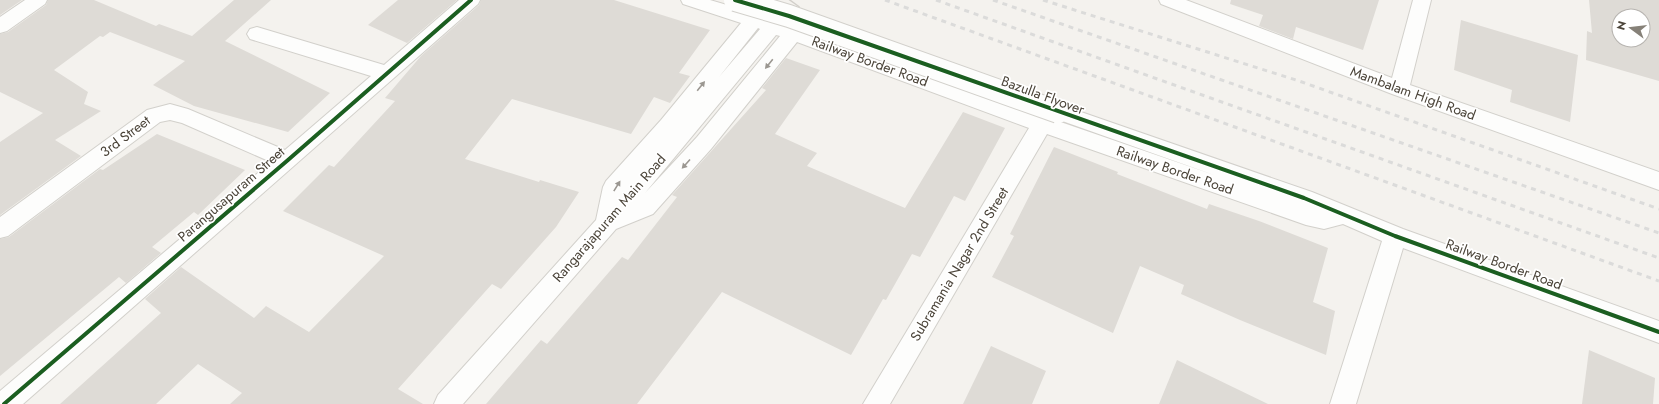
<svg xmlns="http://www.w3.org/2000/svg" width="1659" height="404" viewBox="0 0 1659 404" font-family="Jost,sans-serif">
  <rect width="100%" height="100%" fill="#f4f2ee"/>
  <g fill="#dedbd6" fill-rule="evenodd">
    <polygon points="0,0 22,0 0,15"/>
    <polygon points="48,0 94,0 156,26 159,24 192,36 234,0 271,0 225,41 330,93 288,132 194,106 153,85 185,61 110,32 103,37 100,36 54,70 88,92 84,104 101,111 55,140 81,156 0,215 0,142 43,113 0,92 0,34 8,32 46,5"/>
    <polygon points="398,0 457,0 407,43 368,25"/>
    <polygon points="481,0 614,0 710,30 679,73 690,76 670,103 654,97 631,134 512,99 465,159 539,182 540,180 579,192 556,227 501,289 492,284 398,389 423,404 230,404 242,393 198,364 156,404 60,404 161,313 145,299 181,267 254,318 266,306 309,332 384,256 283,211 329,165 334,167 395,101 385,98 421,56 479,5"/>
    <polygon points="1231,0 1379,0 1363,50 1296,27 1293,39 1259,26 1263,15 1230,4"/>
    <path d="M 1589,0 L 1659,0 L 1659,81 L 1586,60 L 1587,31 L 1592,33 ZM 1619,16 L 1643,16 L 1643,40 L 1619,40 Z"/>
    <polygon points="1461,20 1578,55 1570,122 1510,102 1512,90 1454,70"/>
    <polygon points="786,58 820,70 775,134 817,153 807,166 905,208 963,112 1005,128 965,201 954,196 920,257 912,254 886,300 883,299 851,355 722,292 637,404 486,404 541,340 547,344 622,257 628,260 677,197 672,195 766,90 762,88"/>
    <polygon points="157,134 245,170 198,215 194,212 152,247 161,253 126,283 119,277 0,376 0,239 9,237 100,169 103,170"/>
    <polygon points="1054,147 1118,172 1117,174 1207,209 1209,204 1259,221 1328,248 1313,302 1335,311 1326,355 1240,320 1181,294 1184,285 1140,266 1113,333 992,277 1014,236 1010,234"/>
    <polygon points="991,346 1046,371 1032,404 963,404"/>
    <polygon points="1589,350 1655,378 1653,404 1582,404"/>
    <polygon points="1177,360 1268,404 1159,404"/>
  </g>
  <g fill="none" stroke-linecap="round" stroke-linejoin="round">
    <polyline stroke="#d2cfca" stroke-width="22" stroke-dasharray="22 11" stroke-linecap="butt" points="771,28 791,0"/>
    <g stroke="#d2d0cb" stroke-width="2">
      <g id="minor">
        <polygon points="25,0 47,0 45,4 7,31 0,33 0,17"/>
        <polygon points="459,0 480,0 478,4 23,404 0,404 0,391 271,162 182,123 170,120 160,122 8,236 0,238 0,217 147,110 170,104 188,109 285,150 371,76 250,39 247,34 250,29 257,27 384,65"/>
        <path d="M 681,0 L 710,0 L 761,15 L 1049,118 L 1217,176 L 1051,117 L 1048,112 L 1051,107 L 1058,104 L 1312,192 L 1403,229 L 1659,321 L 1659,343 L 1403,248 L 1356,404 L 1330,404 L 1382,241 L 1343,224 L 1324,229 L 1306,225 L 1047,134 L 890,404 L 863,404 L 1029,128 L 797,42 L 711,149 L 653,214 L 616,229 L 463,404 L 434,404 L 438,395 L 596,220 L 603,187 L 606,181 L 661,120 L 741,23 L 683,4 ZM 758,28 L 760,29 L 719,77 ZM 776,35 L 780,36 L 697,137 L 645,193 Z"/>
        <polygon points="1159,0 1186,0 1392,78 1413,0 1431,0 1410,85 1659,172 1659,190 1392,94 1161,4"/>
      </g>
    </g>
    <use href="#minor" fill="#fdfdfc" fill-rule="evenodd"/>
    <g stroke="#dbdbda" stroke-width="3" stroke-dasharray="5 5" stroke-linecap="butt">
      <polyline points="885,0 1659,281"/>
      <polyline points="936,0 1659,258"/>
      <polyline points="993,0 1659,233"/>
      <polyline points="1043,0 1299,81 1659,209"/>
    </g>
    <g stroke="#d2d0cb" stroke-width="24" stroke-linecap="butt">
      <polyline id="minor-bridge" points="735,0 789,16 1058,112"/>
    </g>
    <use href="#minor-bridge" stroke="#fdfdfc" stroke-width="22"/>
    <g stroke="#fff" stroke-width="6">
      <g id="cycleway">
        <polyline points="735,0 789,16 1304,198 1395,236 1659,332"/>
        <polyline points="4,404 288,160 471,0"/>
      </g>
    </g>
    <use href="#cycleway" stroke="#1b5e20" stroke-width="4"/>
  </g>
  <defs><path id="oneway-solid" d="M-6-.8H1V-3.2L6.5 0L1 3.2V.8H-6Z"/></defs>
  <g fill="#9b9791">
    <use href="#oneway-solid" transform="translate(769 64) rotate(129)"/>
    <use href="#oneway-solid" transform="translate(701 86) rotate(-51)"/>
    <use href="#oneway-solid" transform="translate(686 164) rotate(132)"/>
    <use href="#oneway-solid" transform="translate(617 186) rotate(-58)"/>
  </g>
  <g text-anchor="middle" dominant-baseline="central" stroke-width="3.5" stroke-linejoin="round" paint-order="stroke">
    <g font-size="14" fill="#4b4439" stroke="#fff">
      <text transform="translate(870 61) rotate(20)">Railway Border Road</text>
      <text transform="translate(1413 93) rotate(20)">Mambalam High Road</text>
      <text transform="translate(1043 95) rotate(20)">Bazulla Flyover</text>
      <text transform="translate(125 136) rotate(-37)">3rd Street</text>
      <text transform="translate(1175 170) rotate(19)">Railway Border Road</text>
      <text transform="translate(231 194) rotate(-41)">Parangusapuram Street</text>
      <text transform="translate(609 218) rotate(-49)">Rangarajapuram Main Road</text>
      <text transform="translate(959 264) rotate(-59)">Subramania Nagar 2nd Street</text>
      <text transform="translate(1504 264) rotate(20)">Railway Border Road</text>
    </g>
  </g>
  <g transform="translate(1631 28) rotate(285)"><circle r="19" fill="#ffffff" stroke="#b7b4b0"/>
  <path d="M0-3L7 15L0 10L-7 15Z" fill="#868178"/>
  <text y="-6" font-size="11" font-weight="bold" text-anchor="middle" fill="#4b4439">N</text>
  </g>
</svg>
